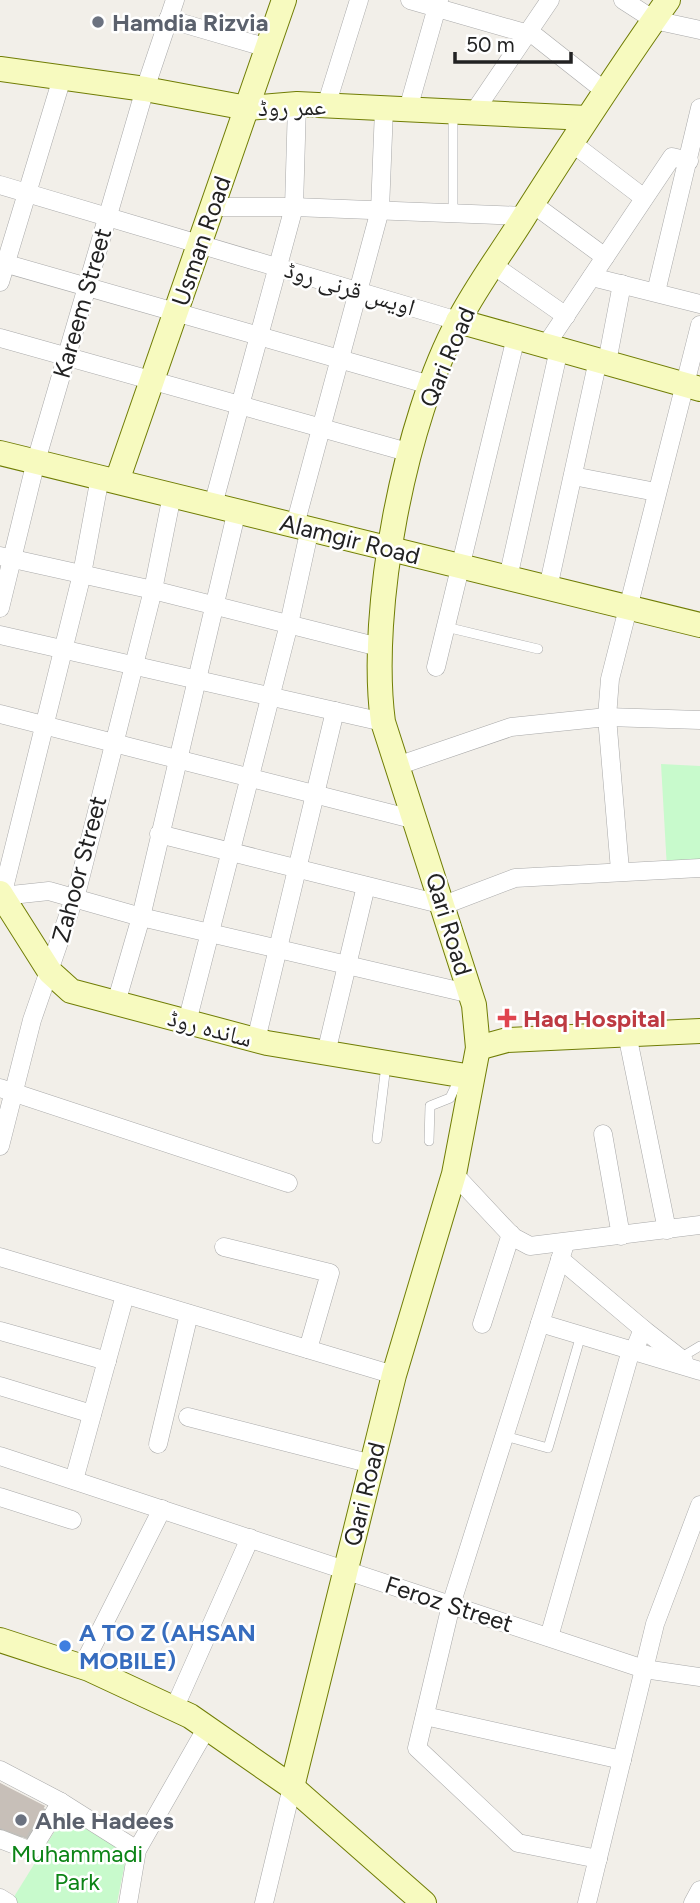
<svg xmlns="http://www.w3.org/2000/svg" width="700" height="1903" viewBox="0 0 700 1903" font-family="Figtree,'Noto Naskh Arabic',sans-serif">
  <rect width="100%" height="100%" fill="#f2efe9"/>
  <g fill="#c8facc">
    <polygon points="661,764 700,766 700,868 667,869"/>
    <polygon points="64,1816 127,1853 117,1903 16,1903 12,1900"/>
  </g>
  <polygon fill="#0003" points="0,1783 61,1818 44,1846 22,1837 14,1838 0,1830"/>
  <polygon fill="#c7bfb8" points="0,1783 45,1806 26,1837 0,1828"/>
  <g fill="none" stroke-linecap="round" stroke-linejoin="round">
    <g stroke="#a9a9a9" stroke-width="10">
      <g id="lane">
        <polyline points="453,113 453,213"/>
        <polyline points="446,627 538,649"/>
        <polyline points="377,1139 386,1065"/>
        <polyline points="429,1141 430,1106 450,1098 460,1077"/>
        <polyline points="680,1358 700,1346"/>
        <polyline points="505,1436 548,1448 581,1335"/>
      </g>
    </g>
    <g stroke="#a9a9a9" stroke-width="19">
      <g id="street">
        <polyline points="410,0 535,36 606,92"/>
        <polyline points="623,0 654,20 700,30"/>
        <polyline points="168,19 268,48"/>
        <polyline points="326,106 359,0"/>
        <polyline points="408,109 439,0"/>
        <polyline points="474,112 550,0"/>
        <polyline points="572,143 644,198"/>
        <polyline points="0,185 458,321"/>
        <polyline points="533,204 605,257"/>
        <polyline points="212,207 294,207 525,216"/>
        <polyline points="0,262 430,385"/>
        <polyline points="493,265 566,316"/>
        <polyline points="592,277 700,304"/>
        <polyline points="0,282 62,78"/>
        <polyline points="656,292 700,108"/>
        <polyline points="0,338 411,453"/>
        <polyline points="546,345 672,157 689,161"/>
        <polyline points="607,362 622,284"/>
        <polyline points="573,476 656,492"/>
        <polyline points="100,477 82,574 2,896 49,891 141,917 471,994"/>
        <polyline points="213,505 294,207 297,104"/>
        <polyline points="295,525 380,210 384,109"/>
        <polyline points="0,556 153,590 379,647"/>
        <polyline points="508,578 559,349"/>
        <polyline points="548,588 598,360"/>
        <polyline points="0,608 36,461 145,89 175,0"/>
        <polyline points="0,635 383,722"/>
        <polyline points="436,667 516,337"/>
        <polyline points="0,714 416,820"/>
        <polyline points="397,766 511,727 607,717 700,720"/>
        <polyline points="159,834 444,905 515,878 700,868"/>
        <polyline points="620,870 607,717 610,679 700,325"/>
        <polyline points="116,1003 141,917 237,510"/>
        <polyline points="187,1022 289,624 310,528"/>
        <polyline points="627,1034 667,1230"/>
        <polyline points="256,1040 335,711"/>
        <polyline points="326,1053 366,886"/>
        <polyline points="0,1088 288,1183"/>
        <polyline points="603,1134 621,1236"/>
        <polyline points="0,1146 32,1020 78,887 153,590 172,495"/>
        <polyline points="454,1174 513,1237 530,1246 700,1225"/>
        <polyline points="565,1244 451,1605 417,1748 518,1843 598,1859"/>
        <polyline points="224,1247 330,1273 308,1349"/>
        <polyline points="0,1257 394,1375"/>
        <polyline points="560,1259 643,1329 634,1351"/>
        <polyline points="540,1323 700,1371"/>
        <polyline points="482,1324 511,1234"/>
        <polyline points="643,1329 684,1361"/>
        <polyline points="0,1331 107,1361"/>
        <polyline points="0,1386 92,1414"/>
        <polyline points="188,1417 372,1464"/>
        <polyline points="158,1444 189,1314"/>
        <polyline points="0,1456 644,1669 700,1677"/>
        <polyline points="74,1480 125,1295"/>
        <polyline points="0,1497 72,1520"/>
        <polyline points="549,1637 631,1350"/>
        <polyline points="82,1667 162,1509"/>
        <polyline points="174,1709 250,1538"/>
        <polyline points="425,1716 622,1760"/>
        <polyline points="0,1770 61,1802 137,1850"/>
        <polyline points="0,1839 31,1851 61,1802"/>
        <polyline points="0,1898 8,1903"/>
        <polyline points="128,1903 137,1850 206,1729"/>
        <polyline points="264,1903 292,1787"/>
        <polyline points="587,1903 655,1624 700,1505"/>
        <polyline points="693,1903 700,1890"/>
      </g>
    </g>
    <g stroke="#707d05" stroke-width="26">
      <g id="secondary">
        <polyline points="0,69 145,89 247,108 297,104 587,118"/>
        <polyline points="458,321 700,389"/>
        <polyline points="0,453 700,625"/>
        <polyline points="117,481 284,0"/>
        <polyline points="0,893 50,972 71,991 267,1043 472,1077"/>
        <polyline points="478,1048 507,1040 700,1031"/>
        <polyline points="0,1640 89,1669 190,1716 292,1787 424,1903"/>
        <path d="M 292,1787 L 394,1375 L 454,1174 L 478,1048 L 474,1005 L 383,722 C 368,610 405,419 459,320 C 479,282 505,248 527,212 C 573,140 619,69 668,0"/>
      </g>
    </g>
    <use href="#lane" stroke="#fff" stroke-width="9"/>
    <use href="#street" stroke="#fff" stroke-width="18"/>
    <use href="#secondary" stroke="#f7fabf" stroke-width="24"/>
  </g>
  <g fill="#6b7280" stroke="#fff" stroke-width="2.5">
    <circle cx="98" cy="22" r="7"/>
    <circle cx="21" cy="1820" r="7"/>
  </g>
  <path fill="#e0444e" stroke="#fff" stroke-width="2.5" d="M503.5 1007.5h7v7h7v7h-7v7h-7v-7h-7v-7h7z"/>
  <circle fill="#3f7fe0" stroke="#fff" stroke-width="2.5" cx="65" cy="1646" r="7"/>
  <g text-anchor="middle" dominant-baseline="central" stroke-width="5" stroke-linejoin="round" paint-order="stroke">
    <g font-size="24" font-weight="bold" fill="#5b616d" stroke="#fff" text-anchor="start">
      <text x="112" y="22">Hamdia Rizvia</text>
      <text x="35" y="1820">Ahle Hadees</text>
    </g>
    <g font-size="24" fill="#222" stroke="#fff">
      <text transform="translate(292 107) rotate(-1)">عمر روڈ</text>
      <text transform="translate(201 241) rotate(-71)">Usman Road</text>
      <text transform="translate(350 288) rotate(17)">اویس قرنی روڈ</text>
      <text transform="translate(82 303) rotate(-74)">Kareem Street</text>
      <text transform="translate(447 357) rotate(-67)">Qari Road</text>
      <text transform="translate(350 539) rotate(14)">Alamgir Road</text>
      <text transform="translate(79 869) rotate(-75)">Zahoor Street</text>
      <text transform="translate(449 924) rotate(73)">Qari Road</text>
      <text transform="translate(210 1028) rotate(15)">ساندہ روڈ</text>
      <text transform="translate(364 1494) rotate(-76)">Qari Road</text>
      <text transform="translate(449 1604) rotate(18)">Feroz Street</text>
    </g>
    <g font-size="24" font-weight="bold" fill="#be3a42" stroke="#fff" text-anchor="start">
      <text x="523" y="1018">Haq Hospital</text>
    </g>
    <g font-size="24" font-weight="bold" fill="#366cbe" stroke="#fff" text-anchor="start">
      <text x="79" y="1632">A TO Z (AHSAN<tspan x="79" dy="28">MOBILE)</tspan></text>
    </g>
    <g font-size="24" fill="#0c8416" stroke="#fff">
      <text x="77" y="1853">Muhammadi<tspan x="77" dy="28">Park</tspan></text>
    </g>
  </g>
  <path d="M455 52v10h116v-10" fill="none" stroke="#222222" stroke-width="3.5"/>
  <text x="466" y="52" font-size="21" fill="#222222" stroke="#ffffff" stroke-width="5" paint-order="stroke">50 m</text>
</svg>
